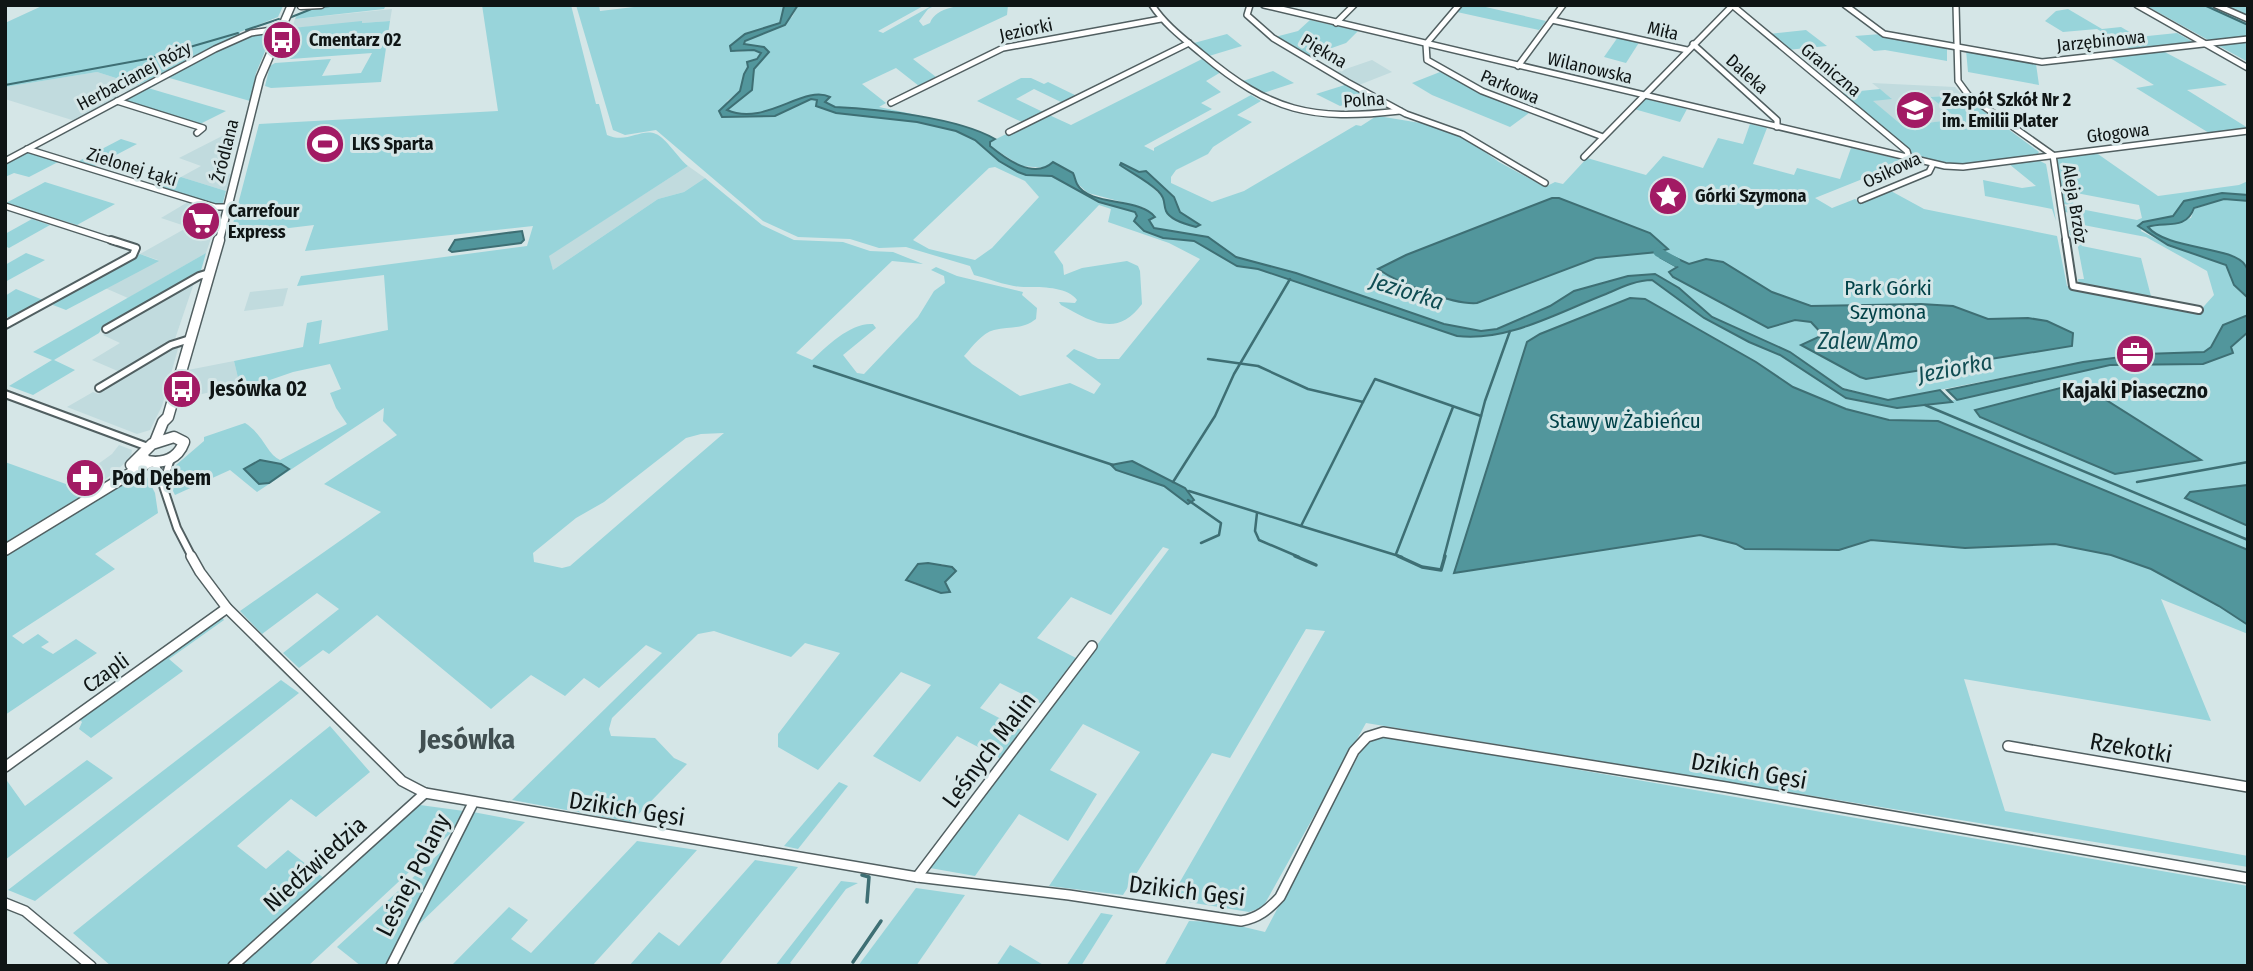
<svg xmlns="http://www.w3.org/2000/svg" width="2253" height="971" viewBox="0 0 2253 971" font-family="'Fira Sans Condensed',sans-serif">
  <rect width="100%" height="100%" fill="#d5e6e7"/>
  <g fill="#c1dbde">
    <polygon points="392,9 390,21 292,28 295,19"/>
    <polygon points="1372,60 1392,72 1359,85 1337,72"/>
    <polygon points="97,72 141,86 118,94 118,98 75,121 5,99 5,87"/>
    <polygon points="1872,83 1955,87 1962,95 1930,97 1959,119 1903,126 1872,101 1891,98"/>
    <polygon points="228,133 235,135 223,172 231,174 226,191 181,177 201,166 179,158"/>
    <polygon points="688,166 705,178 684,192 658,199 553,270 548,256"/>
    <polygon points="188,202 220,212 206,253 128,298 105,288 158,260 140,254 188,227 161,218"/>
    <polygon points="195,280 175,339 120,372 92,360 120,343 103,335 111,328"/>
    <polygon points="288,288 283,306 244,311 250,292"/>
    <polygon points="179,345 162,406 150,430 137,434 67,407 93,392 98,394"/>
    <polygon points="234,361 239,382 236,386 181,399 188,370"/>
    <polygon points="119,445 132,450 131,457 115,472 88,492 69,485 112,454"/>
  </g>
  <g fill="#98d4da" fill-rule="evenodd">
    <polygon points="44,5 281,5 283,6 278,17 240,32 240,36 138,85 97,72 5,87 5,23"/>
    <polygon points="344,5 386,5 384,9 295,19 297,15 312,9"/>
    <path d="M 482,5 L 571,5 L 596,104 L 599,104 L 607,135 C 627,144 641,128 656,134 C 665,137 679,159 688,166 L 549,256 L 553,270 L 658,199 L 684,192 L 705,178 L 762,225 L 794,240 L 843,242 L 870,251 L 893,252 L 923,264 L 892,261 L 796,353 L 812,360 C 827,346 851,322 873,324 L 876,328 L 843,355 L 857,373 L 864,374 L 918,317 L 934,291 L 945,283 L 944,276 L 931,270 L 936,267 L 957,276 L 1023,292 L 1022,295 L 1037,308 L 1036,319 C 1022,330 1010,326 994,330 C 982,333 972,347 964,356 L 972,364 L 1020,396 L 1070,383 L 1094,394 L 1101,384 L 1066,356 L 1074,349 L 1098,359 L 1119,359 L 1200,259 L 1169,243 L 1108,222 L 1111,209 L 1099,205 L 1054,252 L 1063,265 L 1064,275 L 1082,268 L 1127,261 L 1138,266 L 1140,271 L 1142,304 C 1117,338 1092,322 1061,305 L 1059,302 L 1075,303 L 1077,300 C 1067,286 1039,287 1024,287 C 1009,287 990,279 974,275 L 970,266 L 906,247 L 879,248 L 850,239 L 798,237 L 763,221 L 656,130 L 625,135 L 613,130 L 576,5 L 599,5 L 600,11 L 651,5 L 785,5 L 780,23 L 745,34 L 735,52 L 754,50 L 761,53 L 744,74 L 740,91 L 727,101 L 722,117 L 775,116 L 811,99 L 817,99 L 836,113 L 917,122 L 956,131 L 975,140 L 999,161 L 1026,175 L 1052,176 L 1099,202 L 1135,212 L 1163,238 L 1194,241 L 1237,266 L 1258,269 L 1457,336 C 1509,342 1559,312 1606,294 C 1620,288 1636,280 1652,280 L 1704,318 L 1749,342 L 1780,355 L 1846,398 L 1866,403 L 1927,406 L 2110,365 L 2203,364 L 2231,347 L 2248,332 L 2248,485 L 2190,492 L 2198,505 L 2248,526 L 2248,634 L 2161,599 L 2211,721 L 1964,679 L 2005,811 L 2248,856 L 2248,867 L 1366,723 L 1263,907 L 1249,912 L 1170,899 L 1325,631 L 1306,629 L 1230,758 L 1212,753 L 1123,895 L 1049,886 L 1140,752 L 1083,724 L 1050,770 L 1097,794 L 1068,841 L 1019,814 L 975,876 L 930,868 L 1169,549 L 1163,547 L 1111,615 L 1071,597 L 1037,638 L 1078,659 L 1044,705 L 1000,683 L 980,708 L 1024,731 L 1003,760 L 957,736 L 920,782 L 873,756 L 931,685 L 901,672 L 818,770 L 778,747 L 778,734 L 840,653 L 805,643 L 791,657 L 714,631 L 698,634 L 612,718 L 609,729 L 611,736 L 655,738 L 674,758 L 687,764 L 631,822 L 512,800 L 662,653 L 646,645 L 599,688 L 584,678 L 565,696 L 531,675 L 491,709 L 377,615 L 329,654 L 323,650 L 299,668 L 283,653 L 339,609 L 317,593 L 262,634 L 240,611 L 381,512 L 324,484 L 397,435 L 383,421 L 384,408 L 257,492 L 230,470 L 175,495 L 171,487 L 174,486 L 171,478 L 176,465 L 204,441 L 204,437 L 245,423 C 263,434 267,454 280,460 L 347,424 L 336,408 L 330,393 L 341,389 L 330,364 L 293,372 L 235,392 L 219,388 L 236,386 L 239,382 L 234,361 L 303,347 L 307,323 L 322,320 L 319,344 L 388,330 L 384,275 L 297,286 L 301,276 L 527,246 L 533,226 L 305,251 L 314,225 L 230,235 L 259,124 L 498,111 ZM 995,167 L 1025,181 L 1039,197 L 992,248 L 975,260 L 929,249 L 913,240 L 989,168 ZM 2076,384 L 2087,388 L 2200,459 L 1975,411 ZM 724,433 L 570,566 L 562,568 L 534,562 L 533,553 L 576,518 L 604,502 L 686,438 L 701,434 ZM 1132,461 L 1185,488 L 1188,503 L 1164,486 L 1116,470 L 1112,464 ZM 942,564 L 956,571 L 945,583 L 949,588 L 937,591 L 914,584 Z"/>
    <path d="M 798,5 L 925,5 L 878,31 L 883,33 L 933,5 L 936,5 L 928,9 L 919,21 L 923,26 L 930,23 C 939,0 986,5 1008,5 L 1007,15 L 913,59 L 936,77 L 919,86 L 896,68 L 862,84 L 886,103 L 879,107 L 917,115 L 835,107 L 824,102 L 826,99 L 817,94 C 787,99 758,124 726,110 L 752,90 L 754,69 L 768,52 L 744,44 L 745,41 L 769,32 L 792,17 Z"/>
    <polygon points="1463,5 1477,5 1546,21 1539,30 1457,12"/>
    <polygon points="2145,5 2248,5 2248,62"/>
    <polygon points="2068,9 2102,29 2121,27 2138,37 2177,33 2195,43 2132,50 2097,29 2063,32 2045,21 2056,11"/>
    <polygon points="1310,20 1358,31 1346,43 1309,56 1275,37 1298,31"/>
    <polygon points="362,21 362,23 390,21 381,82 271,88 265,86 270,66 275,63 331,59 322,76 361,73 372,53 277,60 282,53 279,52 287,33 292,28"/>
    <polygon points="1806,30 1827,46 1787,50 1769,34"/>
    <polygon points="273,32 256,73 250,101 166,77 250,36"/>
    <polygon points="1227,34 1242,46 1209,56 1194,43"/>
    <polygon points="1881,34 1885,37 1947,47 1947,61 1885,50 1874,51 1855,36"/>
    <polygon points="1618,37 1640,41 1626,63 1604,57"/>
    <polygon points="1966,50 2031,61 2036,64 2039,85 1968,72"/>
    <polygon points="2161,50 2227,85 2187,90 2248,128 2209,133 2136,88 2154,85 2107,56"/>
    <path d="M 1204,58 L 1221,72 L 1206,81 L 1221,92 L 1201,103 L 1212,109 L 1144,146 L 1154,151 L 1154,148 L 1251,95 L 1261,101 L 1237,115 L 1252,122 L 1213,147 L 1208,154 L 1176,170 L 1171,177 L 1171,183 L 1212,202 L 1244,191 L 1356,125 L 1361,126 L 1375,117 L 1384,117 L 1439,126 L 1461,135 L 1499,162 L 1545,187 L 1555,182 L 1563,184 L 1587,158 L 1646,175 L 1663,156 L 1703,168 L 1718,138 L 1743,144 L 1750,124 L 1767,128 L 1753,164 L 1794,175 L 1797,168 L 1840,179 L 1851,148 L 1907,161 L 1893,164 L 1895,166 L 1815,198 L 1832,208 L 1855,199 L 1861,203 L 1891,191 L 1924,209 L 2057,236 L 2067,286 L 2197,314 L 2214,295 L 2207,271 L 2146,237 L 2078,224 L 2078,230 L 2068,228 L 2074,227 L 2071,213 L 2065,212 L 2065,206 L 2137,220 L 2142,218 L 2139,205 L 2071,192 L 2074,206 L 2064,204 L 2056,157 L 2095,152 L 2158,196 L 2239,185 L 2248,181 L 2248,195 L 2209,195 L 2198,199 L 2173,216 L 2143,222 L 2141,231 L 2168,245 L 2226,265 L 2230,270 L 2230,278 L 2248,298 L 2248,315 L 2223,325 L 2211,347 L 2204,352 L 2144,354 L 2083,362 L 1888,400 L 1843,388 L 1790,352 L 1712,317 L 1679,288 L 1655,274 L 1628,276 L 1574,291 L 1550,306 L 1497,329 L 1481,331 L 1444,324 L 1296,273 L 1236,257 L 1207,237 L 1153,228 L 1149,224 L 1145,208 L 1088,193 L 1053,162 L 1047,168 L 1021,166 L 990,146 L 990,142 L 1047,114 L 1071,125 ZM 1126,165 L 1139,172 L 1147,172 L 1174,196 L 1180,212 L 1195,222 L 1166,211 L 1165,199 L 1139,175 L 1126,169 Z"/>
    <polygon points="1273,71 1294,83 1257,95 1240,82"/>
    <polygon points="1440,72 1529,113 1510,127 1432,95 1412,83"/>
    <polygon points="1021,78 1031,78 1044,84 1048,82 1077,96 1063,103 1034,89 1016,99 1043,112 1022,122 977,101"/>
    <polygon points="1348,84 1371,97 1340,106 1316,94"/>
    <polygon points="148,88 226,111 200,124 123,100"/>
    <polygon points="1880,89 1892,99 1873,101 1903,126 1958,119 1930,97 1962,95 2039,152 2037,155 1951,165 1918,159 1840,93"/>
    <polygon points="1646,99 1687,109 1680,122 1634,109"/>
    <polygon points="121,139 137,144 93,167 77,162"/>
    <polygon points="28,151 60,161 29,177 14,173 5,177 5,163"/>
    <polygon points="2040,161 2046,164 2056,221 2052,209 1985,196 1983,180 2022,188 2036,186 2009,164"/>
    <polygon points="181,177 226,191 222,206 160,188"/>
    <polygon points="45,182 115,204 77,225 6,203"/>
    <path d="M 2224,199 L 2248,201 L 2248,274 L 2245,265 L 2239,260 C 2215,251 2164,247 2148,227 L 2191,218 L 2194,209 Z"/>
    <polygon points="32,219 50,225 9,248 5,246 5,234"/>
    <polygon points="2069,230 2079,232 2082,246 2141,258 2152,300 2079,284 2078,279 2084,279 2076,237 2070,235"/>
    <polygon points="26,253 45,260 5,282 5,265"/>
    <polygon points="206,253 200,274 103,326 99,333 54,360 75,370 33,395 9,386 52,360 33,352"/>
    <polygon points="140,254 159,261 66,310 53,305 55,300"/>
    <polygon points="16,289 43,300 10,318 5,316 5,296"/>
    <polygon points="5,462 88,492 5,543"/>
    <polygon points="144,471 155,493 158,513 95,554 115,569 12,636 23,644 38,634 49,642 41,647 53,654 76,639 97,653 5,715 5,555"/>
    <polygon points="221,616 224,620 169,659 183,671 91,738 79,729 82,722 78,718"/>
    <polygon points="281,680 299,693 35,901 8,890"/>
    <polygon points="330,726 370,772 316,817 291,799 237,846 266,869 288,850 325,879 227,966 111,966 73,933"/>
    <polygon points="1384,736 2248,886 2248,966 1164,966 1189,921 1223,922 1265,932 1361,751 1367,743"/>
    <polygon points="87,760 113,778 5,860 5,778 25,806"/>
    <polygon points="839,782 848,786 798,849 784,846"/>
    <polygon points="420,805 464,811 452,832 308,966 239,966"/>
    <polygon points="473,812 525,822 416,927"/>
    <polygon points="637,841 697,850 592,966 451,966 509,907 528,920 511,939 531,953"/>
    <polygon points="444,849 386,966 361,966 337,947"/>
    <polygon points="755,860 798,867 718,966 629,966 659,932 679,946"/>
    <polygon points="841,881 858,883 846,889 790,963 794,966 775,966"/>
    <polygon points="916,888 965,895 916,966 858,966"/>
    <polygon points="1101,913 1113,915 1081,966 1066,966"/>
    <polygon points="1010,945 1045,966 996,966"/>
  </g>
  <g fill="#52969c" stroke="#3e6f74" stroke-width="2">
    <path d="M 798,5 L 785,25 L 745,41 L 744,44 L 764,47 L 769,52 L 754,69 L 752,90 L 727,110 C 765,127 804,84 830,97 L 825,102 L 835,107 C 879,109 959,118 995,139 L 990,142 L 990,146 C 1006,159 1034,180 1053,162 L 1073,173 C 1075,177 1075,180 1077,184 C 1089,207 1140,197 1155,217 L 1149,220 L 1154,228 L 1208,237 L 1236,257 L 1296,273 L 1444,324 L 1481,331 L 1497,329 L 1550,306 L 1574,291 L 1628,276 L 1655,274 L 1679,288 L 1712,317 L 1790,352 L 1843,389 L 1888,400 L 1940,390 L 1952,402 L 1897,408 L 1846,398 L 1780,355 L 1749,342 L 1704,318 L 1652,280 C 1636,280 1620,288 1606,294 C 1559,312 1508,342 1457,336 L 1258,269 L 1237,266 L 1194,241 L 1163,238 L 1144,231 L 1134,221 L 1137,216 L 1135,212 L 1099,202 L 1052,176 L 1026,175 L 1018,172 L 999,161 L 975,140 L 956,131 L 917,122 L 836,113 L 816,106 L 817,100 L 811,99 L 775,116 L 722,117 L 719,111 L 740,91 L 744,74 L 748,67 L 747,62 L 757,59 L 761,53 L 754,50 L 731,51 L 730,46 L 745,34 L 780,23 L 784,6 Z"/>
    <path d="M 1121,163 L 1139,172 L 1146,171 L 1174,197 L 1180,212 L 1200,225 L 1196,227 C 1188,225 1170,220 1166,211 C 1163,203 1166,199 1158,191 C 1146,180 1133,174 1120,165 Z"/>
    <path d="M 2222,193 L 2248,195 L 2248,201 L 2224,199 L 2194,208 C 2186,231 2164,221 2148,227 C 2167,250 2233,246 2245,265 C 2251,273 2248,289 2248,298 L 2234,285 L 2226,265 L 2168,245 L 2138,226 L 2143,222 L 2173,216 L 2184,201 Z"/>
    <path d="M 1552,198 L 1559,198 L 1650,233 L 1668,249 L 1658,252 L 1596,258 L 1477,303 C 1453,305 1398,283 1378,269 L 1406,255 Z"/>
    <polygon points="522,231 524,240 521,243 452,252 449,250 455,240"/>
    <polygon points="1669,255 1689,264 1706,259 1723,262 1772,292 1811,306 1921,304 1953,306 1988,319 2028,318 2047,321 2073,333 2072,346 1866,379 1860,377 1801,345 1823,335 1811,322 1795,320 1768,328 1673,277 1669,272 1677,267 1661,258"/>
    <polygon points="1630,298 1645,299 1756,362 1793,387 1846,409 1889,420 1938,421 2248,550 2248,625 2219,606 2151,569 2111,555 2055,544 1965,548 1871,540 1839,550 1745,549 1736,544 1700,535 1454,573 1527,342 1540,334"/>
    <polygon points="2248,315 2248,332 2231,347 2233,353 2203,364 2110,365 1957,400 1947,390 2083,362 2144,354 2204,352 2211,347 2223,325"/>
    <polygon points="2076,384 2087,388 2201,460 2115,474 1980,417 1975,410"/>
    <polygon points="260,460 281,464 289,469 269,483 259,484 244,469"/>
    <polygon points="1132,461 1185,488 1194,500 1188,504 1164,486 1116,470 1111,465"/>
    <polygon points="2248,485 2248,526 2185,498 2190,492"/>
    <polygon points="928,563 952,567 956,571 945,582 950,592 941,593 906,580 918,564"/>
  </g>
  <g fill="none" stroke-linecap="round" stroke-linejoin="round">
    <g stroke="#3e6f74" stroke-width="2">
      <polyline points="2204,5 2248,25"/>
      <polyline points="321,7 339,5"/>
      <polyline points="289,18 314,8"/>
      <polyline points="246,30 279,19"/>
      <polyline points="5,85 152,58 238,33"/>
    </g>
    <g stroke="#3e6f74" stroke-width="2.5">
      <polyline points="1208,359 1258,366 1308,389 1363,402 1375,379 1481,416"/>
      <polyline points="814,366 1113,465"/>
      <polyline points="1925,405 2248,540"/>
      <polyline points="1173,482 1215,416 1234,374 1290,279"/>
      <polyline points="2137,482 2248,462"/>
      <polyline points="1189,491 1301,526 1363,402"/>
      <polyline points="1188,500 1221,523 1219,535 1201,543"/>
      <polyline points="1257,513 1255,531 1259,540 1299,557"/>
      <polyline points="1301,526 1402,557"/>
      <polyline points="1396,554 1453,407"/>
      <polyline points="1444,557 1485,401 1510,331"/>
    </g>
    <g stroke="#3e6f74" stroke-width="3.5">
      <polyline points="1295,556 1316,565"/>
      <polyline points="1398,556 1422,567 1441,570 1445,556"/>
      <polyline points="862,875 869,877 867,902"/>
      <polyline points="853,962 881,921"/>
    </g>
    <polyline stroke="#52969c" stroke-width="9" points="1658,252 1676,262"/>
    <g stroke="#515f61" stroke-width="8">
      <g id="minor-far2">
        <path d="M 1152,5 C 1165,25 1184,39 1202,54 C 1271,112 1311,121 1400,111"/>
        <polyline points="1250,5 1247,15 1273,38 1347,82 1406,114 1462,134 1545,183"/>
        <polyline points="1264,5 1945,166 1963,167 2248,131"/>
        <polyline points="1459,5 1426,44 1427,60 1482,91 1603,137"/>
        <polyline points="1732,5 1907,151 1909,158"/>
        <polyline points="1845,5 1884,34 2042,62 2248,39"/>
        <polyline points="1956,5 1958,81 1969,96 2053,155 2066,242"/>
        <polyline points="2137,5 2248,68"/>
        <polyline points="2216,5 2248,19"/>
        <polyline points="1552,20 1687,50"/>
        <polyline points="1336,23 1354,5"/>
        <polyline points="1693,44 1777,120 1777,127"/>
        <polyline points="1518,66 1563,5"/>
        <polyline points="117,101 203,128 197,133"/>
        <polyline points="891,103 1003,48 1161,19"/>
        <polyline points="1009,132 1189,43"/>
        <polyline points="27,149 215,207 229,207"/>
        <polyline points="1584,157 1732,6"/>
        <polyline points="5,161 215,49 251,33 280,29"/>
        <polyline points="1861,200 1929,172 1933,164"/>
        <polyline points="5,206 116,242"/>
      </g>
    </g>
    <g stroke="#515f61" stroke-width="10">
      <g id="minor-far1">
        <polyline points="2066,240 2073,286 2199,310"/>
        <polyline points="5,325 133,255 136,248 111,240"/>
        <polyline points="106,329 199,276 209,273"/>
        <polyline points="99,388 171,345 190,339"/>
        <polyline points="5,394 148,447"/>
        <polyline points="155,462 177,528 192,557"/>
        <polyline points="163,484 171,458"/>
      </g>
    </g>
    <g stroke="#515f61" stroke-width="12">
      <g id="minor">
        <path d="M 191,556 L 200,572 L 227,608 L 402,781 L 425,793 L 917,877 L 1069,895 L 1241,921 C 1258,918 1268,910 1280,897 L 1354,751 L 1367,737 L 1383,732 L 1726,787 L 2248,878"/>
        <polyline points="2008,746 2248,787"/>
        <polyline points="5,767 227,608"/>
        <polyline points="917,877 1092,646"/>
        <polyline points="5,903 25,911 91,966"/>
        <polyline points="233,966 425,793"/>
        <polyline points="391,966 473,803"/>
      </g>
    </g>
    <g stroke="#515f61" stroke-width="9">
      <polyline id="tertiary" points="301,6 321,5"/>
    </g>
    <g stroke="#515f61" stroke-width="10">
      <polyline id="secondary-far1" points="219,242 260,78 291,6"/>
    </g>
    <g stroke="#515f61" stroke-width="13">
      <g id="secondary">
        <polyline points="155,442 163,422 168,417 219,240"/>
        <path d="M 131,465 L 152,444 L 174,437 L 184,442 C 178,459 163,464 146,461 L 143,456"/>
        <polyline points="5,550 149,462"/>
      </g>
    </g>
    <use href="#minor-far2" stroke="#fff" stroke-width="5"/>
    <use href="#minor-far1" stroke="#fff" stroke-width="6"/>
    <use href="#minor" stroke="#fff" stroke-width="9"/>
    <use href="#tertiary" stroke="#fff" stroke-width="6"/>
    <use href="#secondary-far1" stroke="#fff" stroke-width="7"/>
    <use href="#secondary" stroke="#fff" stroke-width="10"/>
  </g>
  <defs>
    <g id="bus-disc" transform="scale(2.0125)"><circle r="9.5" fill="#a21a64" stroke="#d5e6e7"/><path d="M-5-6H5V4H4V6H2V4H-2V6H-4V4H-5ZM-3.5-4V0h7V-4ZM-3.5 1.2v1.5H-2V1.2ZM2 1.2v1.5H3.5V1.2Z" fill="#fff"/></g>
    <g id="school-disc" transform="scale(2.0125)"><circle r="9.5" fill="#a21a64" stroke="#d5e6e7"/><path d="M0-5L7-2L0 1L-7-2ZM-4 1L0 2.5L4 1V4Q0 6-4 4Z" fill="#fff"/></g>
    <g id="stadium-disc" transform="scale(2.0125)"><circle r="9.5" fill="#a21a64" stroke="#d5e6e7"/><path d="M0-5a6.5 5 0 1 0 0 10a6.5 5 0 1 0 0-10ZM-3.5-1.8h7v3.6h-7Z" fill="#fff"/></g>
    <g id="sight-disc" transform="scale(2.0125)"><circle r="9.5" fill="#a21a64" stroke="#d5e6e7"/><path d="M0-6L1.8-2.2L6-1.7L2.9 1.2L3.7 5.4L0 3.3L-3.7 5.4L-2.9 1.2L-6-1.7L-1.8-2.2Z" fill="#fff"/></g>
    <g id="supermarket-disc" transform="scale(2.0125)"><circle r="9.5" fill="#a21a64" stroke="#d5e6e7"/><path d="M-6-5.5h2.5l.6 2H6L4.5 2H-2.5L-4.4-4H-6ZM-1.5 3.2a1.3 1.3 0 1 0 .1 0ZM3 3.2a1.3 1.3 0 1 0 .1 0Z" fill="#fff"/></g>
    <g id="office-disc" transform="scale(2.0125)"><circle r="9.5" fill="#a21a64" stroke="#d5e6e7"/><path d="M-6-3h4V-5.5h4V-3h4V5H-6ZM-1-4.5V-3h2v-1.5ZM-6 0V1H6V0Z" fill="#fff"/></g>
    <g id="pharmacy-disc" transform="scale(2.0125)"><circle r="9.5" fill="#a21a64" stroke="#d5e6e7"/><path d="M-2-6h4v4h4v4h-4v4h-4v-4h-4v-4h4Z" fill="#fff"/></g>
  </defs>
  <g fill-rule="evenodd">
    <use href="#bus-disc" x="282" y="40"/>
    <use href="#school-disc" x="1915" y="110"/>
    <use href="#stadium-disc" x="325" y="144"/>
    <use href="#sight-disc" x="1668" y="196"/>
    <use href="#supermarket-disc" x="201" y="221"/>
    <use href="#office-disc" x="2135" y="354"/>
    <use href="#bus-disc" x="182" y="389"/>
    <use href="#pharmacy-disc" x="85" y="478"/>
  </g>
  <g text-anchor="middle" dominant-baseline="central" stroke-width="6" stroke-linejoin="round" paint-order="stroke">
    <g font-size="18" fill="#0f1515" stroke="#d5e6e7">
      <text transform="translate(1026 30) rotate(-12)">Jeziorki</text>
      <text transform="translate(1663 31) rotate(13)">Miła</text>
      <text transform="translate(2101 41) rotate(-6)">Jarzębinowa</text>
      <text transform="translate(1324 51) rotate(30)">Piękna</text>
      <text transform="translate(1590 68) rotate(13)">Wilanowska</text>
      <text transform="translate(1831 70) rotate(40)">Graniczna</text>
      <text transform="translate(1747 74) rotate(42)">Daleka</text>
      <text transform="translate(134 76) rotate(-28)">Herbacianej Róży</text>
      <text transform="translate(1510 87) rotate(23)">Parkowa</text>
      <text transform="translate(1364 100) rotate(-4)">Polna</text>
      <text transform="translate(2118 133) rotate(-7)">Głogowa</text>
      <text transform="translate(225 151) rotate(-76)">Źródlana</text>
      <text transform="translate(132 167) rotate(17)">Zielonej Łąki</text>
      <text transform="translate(1892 170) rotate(-25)">Osikowa</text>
      <text transform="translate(2075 204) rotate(81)">Aleja Brzóz</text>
    </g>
    <g font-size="18" font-weight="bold" fill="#0f1515" stroke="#d5e6e7" text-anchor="start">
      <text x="309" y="40">Cmentarz 02</text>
      <text x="1942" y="100">Zespół Szkół Nr 2<tspan x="1942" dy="21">im. Emilii Plater</tspan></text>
      <text x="352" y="144">LKS Sparta</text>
      <text x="1695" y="196">Górki Szymona</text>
      <text x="228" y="211">Carrefour<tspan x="228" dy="21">Express</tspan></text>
    </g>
    <g font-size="21" fill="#004147" stroke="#d5e6e7">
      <text x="1888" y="288">Park Górki<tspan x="1888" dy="24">Szymona</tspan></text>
      <text x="1625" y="421">Stawy w Żabieńcu</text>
    </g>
    <g font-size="21" font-weight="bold" fill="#0f1515" stroke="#d5e6e7" text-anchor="start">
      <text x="209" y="389">Jesówka 02</text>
      <text x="2135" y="391" text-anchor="middle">Kajaki Piaseczno</text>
      <text x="112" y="478">Pod Dębem</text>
    </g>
    <g font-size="21" fill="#0f1515" stroke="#d5e6e7">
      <text transform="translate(106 673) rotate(-36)">Czapli</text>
    </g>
    <g font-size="23" font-style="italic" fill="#104d53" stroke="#d5e6e7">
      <text transform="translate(1407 291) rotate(18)">Jeziorka</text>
      <text x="1868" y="341">Zalew Amo</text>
      <text transform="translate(1955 368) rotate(-11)">Jeziorka</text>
    </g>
    <g font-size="24" fill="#0f1515" stroke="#d5e6e7">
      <text transform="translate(2131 748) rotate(10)">Rzekotki</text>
      <text transform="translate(989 750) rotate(-53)">Leśnych Malin</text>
      <text transform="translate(1749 771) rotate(10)">Dzikich Gęsi</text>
      <text transform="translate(627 809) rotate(9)">Dzikich Gęsi</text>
      <text transform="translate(315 864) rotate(-42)">Niedźwiedzia</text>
      <text transform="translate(413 875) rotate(-63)">Leśnej Polany</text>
      <text transform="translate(1187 891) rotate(7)">Dzikich Gęsi</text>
    </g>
    <g font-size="28" font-weight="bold" fill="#414f51" stroke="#d5e6e7">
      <text x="467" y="739">Jesówka</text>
    </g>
  </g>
  <rect width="2253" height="971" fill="none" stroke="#0f1515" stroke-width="14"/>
</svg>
